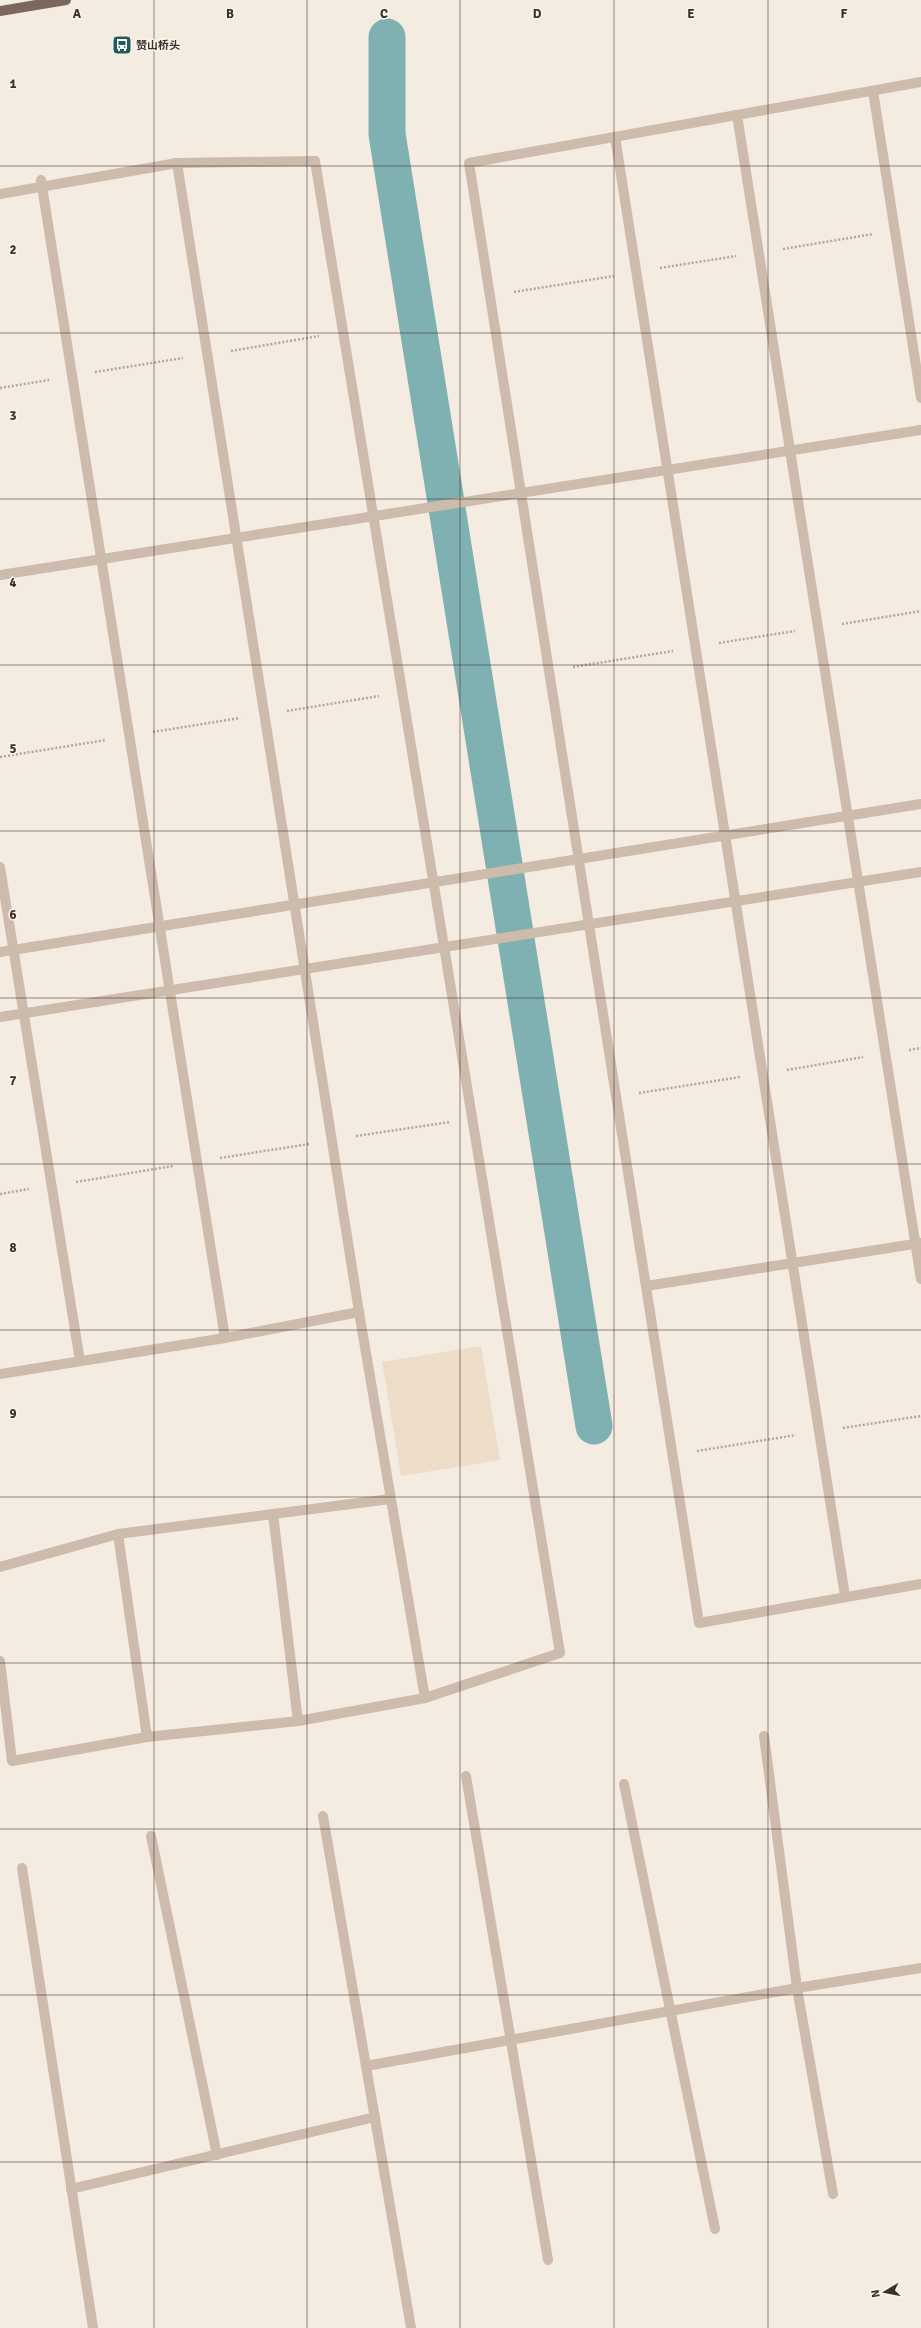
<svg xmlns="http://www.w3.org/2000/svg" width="921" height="2328" viewBox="0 0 921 2328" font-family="Signika,'Noto Sans SC',sans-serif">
  <rect width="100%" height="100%" fill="#f4ebe1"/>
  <polygon fill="#ecdcc8" points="481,1346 500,1460 401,1476 382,1362"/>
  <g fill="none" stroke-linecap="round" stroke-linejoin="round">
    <polyline stroke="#7fb0b2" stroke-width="37" points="387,37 387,134 594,1426"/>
    <g stroke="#b9a596" stroke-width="2.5" stroke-dasharray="2 2" stroke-linecap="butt">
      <polyline points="783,249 873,234"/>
      <polyline points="660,268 736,256"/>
      <polyline points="514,292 614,276"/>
      <polyline points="231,351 319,336"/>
      <polyline points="95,372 183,358"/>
      <polyline points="0,388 49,380"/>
      <polyline points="842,624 921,611"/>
      <polyline points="719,643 795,631"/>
      <polyline points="573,667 673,651"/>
      <polyline points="287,711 379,696"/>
      <polyline points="153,732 240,718"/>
      <polyline points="0,757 106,740"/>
      <polyline points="909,1050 921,1048"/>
      <polyline points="787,1070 863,1057"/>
      <polyline points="639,1093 740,1077"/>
      <polyline points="356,1136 450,1122"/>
      <polyline points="220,1158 309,1144"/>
      <polyline points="76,1182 173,1166"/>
      <polyline points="0,1194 29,1189"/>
      <polyline points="843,1428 921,1416"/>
      <polyline points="697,1451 796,1435"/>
    </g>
    <g stroke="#cdbbac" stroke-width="10">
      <polyline points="921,82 469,163 699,1623 921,1584"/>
      <polyline points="873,91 921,398"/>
      <polyline points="737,115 921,1279"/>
      <polyline points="615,137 845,1596"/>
      <polyline points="41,180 225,1338"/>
      <polyline points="0,194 177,163 315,161 560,1653 425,1698"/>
      <polyline points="0,575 921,430"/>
      <polyline points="0,867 80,1361"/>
      <polyline points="0,952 921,804"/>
      <polyline points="0,1017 921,872"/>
      <polyline points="646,1286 921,1243"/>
      <polyline points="0,1374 225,1338 359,1312"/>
      <polyline points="273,1514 390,1499"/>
      <polyline points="0,1567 118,1534 273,1514 298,1721 425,1698 359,1312 177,163"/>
      <polyline points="0,1661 12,1761 147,1737 118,1534"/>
      <polyline points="764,1736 797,1988 833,2194"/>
      <polyline points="147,1737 298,1721"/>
      <polyline points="466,1776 548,2260"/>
      <polyline points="624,1784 715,2229"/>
      <polyline points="323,1816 411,2328"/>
      <polyline points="151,1836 217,2155"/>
      <polyline points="22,1868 93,2328"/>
      <polyline points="366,2066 797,1988 921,1968"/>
      <polyline points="71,2189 375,2117"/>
    </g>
    <polyline stroke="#7d675c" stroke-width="10" points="0,11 66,0"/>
  </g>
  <path fill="none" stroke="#3b302b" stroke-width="1" stroke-opacity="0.55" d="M 154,0 L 154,2328M 307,0 L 307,2328M 460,0 L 460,2328M 614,0 L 614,2328M 768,0 L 768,2328M 0,166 L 921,166M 0,333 L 921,333M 0,499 L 921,499M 0,665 L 921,665M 0,831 L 921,831M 0,998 L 921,998M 0,1164 L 921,1164M 0,1330 L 921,1330M 0,1497 L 921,1497M 0,1663 L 921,1663M 0,1829 L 921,1829M 0,1995 L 921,1995M 0,2162 L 921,2162"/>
  <defs>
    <g id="bus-square" transform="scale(1)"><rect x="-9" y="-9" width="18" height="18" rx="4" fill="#1f5a5e" stroke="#fbf5ee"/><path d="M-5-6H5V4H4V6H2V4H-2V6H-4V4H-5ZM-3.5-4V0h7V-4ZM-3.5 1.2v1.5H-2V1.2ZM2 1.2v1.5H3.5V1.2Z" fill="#fff"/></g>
  </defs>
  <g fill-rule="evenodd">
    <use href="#bus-square" x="122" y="45"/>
  </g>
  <g text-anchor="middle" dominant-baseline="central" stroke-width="3" stroke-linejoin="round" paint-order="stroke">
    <g font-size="11" font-weight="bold" fill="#3b302b" stroke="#fbf5ee" text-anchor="start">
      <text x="136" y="45">赞山桥头</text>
    </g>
  </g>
  <g font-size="13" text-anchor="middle" font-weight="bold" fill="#3b302b" stroke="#fbf5ee" stroke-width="3" stroke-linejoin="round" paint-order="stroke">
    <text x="77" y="18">A</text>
    <text x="230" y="18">B</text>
    <text x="384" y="18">C</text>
    <text x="537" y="18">D</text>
    <text x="691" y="18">E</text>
    <text x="844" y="18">F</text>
    <text x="13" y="88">1</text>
    <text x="13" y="254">2</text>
    <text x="13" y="420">3</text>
    <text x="13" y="587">4</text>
    <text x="13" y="753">5</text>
    <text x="13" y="919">6</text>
    <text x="13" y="1085">7</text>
    <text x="13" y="1252">8</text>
    <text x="13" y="1418">9</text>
  </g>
  <g transform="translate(885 2292) rotate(260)" stroke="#fbf5ee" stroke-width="3" paint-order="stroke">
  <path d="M0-3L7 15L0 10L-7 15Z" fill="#3b302b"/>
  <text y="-6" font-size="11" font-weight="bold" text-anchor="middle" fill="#3b302b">N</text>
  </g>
</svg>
